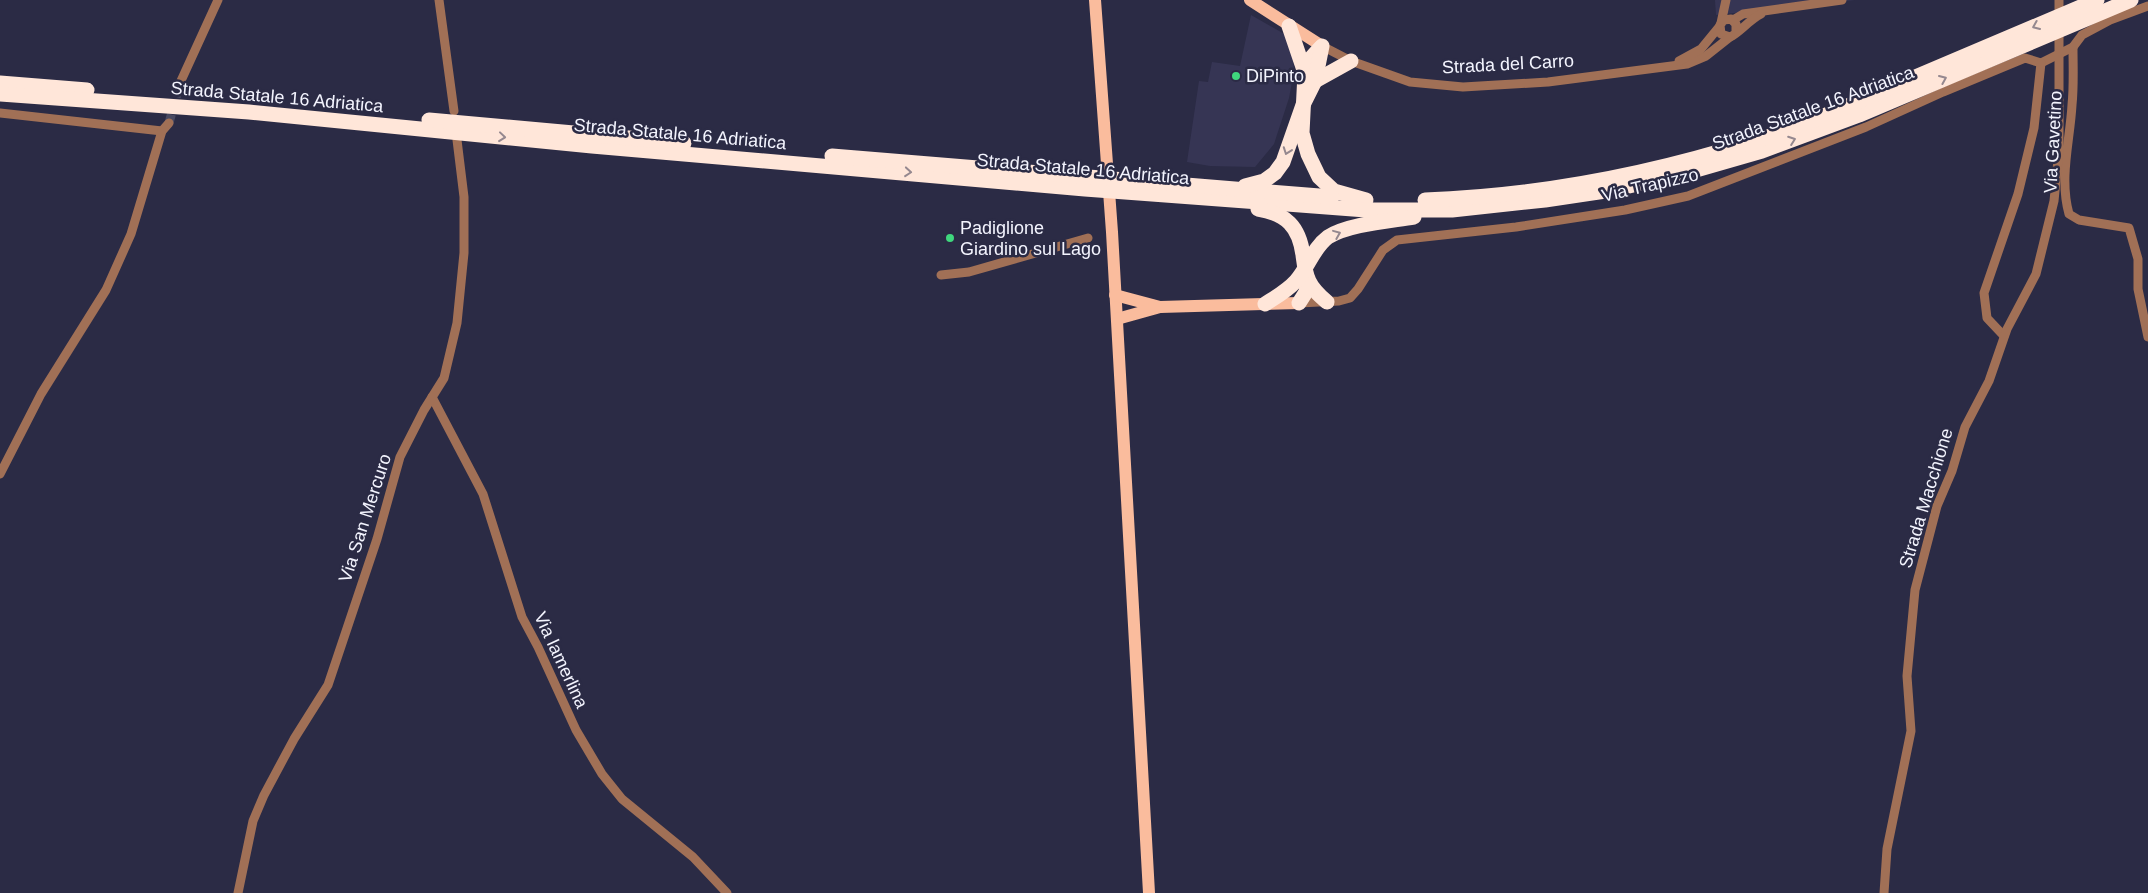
<svg xmlns="http://www.w3.org/2000/svg" width="2148" height="893" viewBox="0 0 2148 893" font-family="Helvetica,sans-serif">
  <rect width="100%" height="100%" fill="#2b2b45"/>
  <g fill="#363554">
    <polygon points="1715,0 1855,0 1716,15"/>
    <polygon points="1251,15 1286,35 1293,53 1294,72 1289,98 1274,144 1255,167 1210,166 1187,162 1199,81 1208,82 1212,62 1240,66"/>
  </g>
  <g fill="none" stroke-linecap="round" stroke-linejoin="round">
    <polyline stroke="#494961" stroke-width="9" stroke-dasharray="9 4.5" stroke-linecap="butt" points="169,123 180,83"/>
    <g stroke="#a17056" stroke-width="9">
      <polyline points="439,0 454,111"/>
      <polyline points="1733,20 1743,14 1842,0"/>
      <polyline points="1721,23 1726,0"/>
      <path d="M 1736,31 L 1736,24 L 1731,19 L 1724,20 L 1720,25 L 1721,34 L 1730,37 C 1739,33 1749,20 1761,14"/>
      <polyline points="1322,46 1351,61 1410,82 1463,87 1548,82 1687,64 1706,56 1730,37"/>
      <path d="M 2073,47 C 2073,66 2074,86 2072,105 C 2070,141 2059,178 2069,214 L 2079,220 L 2129,228 L 2138,259 L 2138,289 L 2148,337"/>
      <polyline points="1679,61 1701,49 1719,27"/>
      <polyline points="2041,63 2073,47 2082,35 2110,20 2148,6"/>
      <polyline points="180,83 218,0"/>
      <polyline points="0,113 162,131"/>
      <polyline points="941,275 969,272 1088,238"/>
      <polyline points="1299,303 1339,301 1350,298 1358,289 1383,250 1397,240 1516,227 1625,210 1688,196 1866,127 1943,92 2025,58 2041,63"/>
      <polyline points="2004,336 1987,318 1984,293 2018,194 2034,128 2041,63"/>
      <polyline points="432,397 483,494 522,617 538,647 576,730 602,774 622,799 693,857 727,893"/>
      <polyline points="0,474 41,394 106,290 131,234 162,131 169,123"/>
      <polyline points="238,893 253,821 264,795 294,739 328,685 377,539 400,457 424,410 444,378 457,323 464,253 464,197 457,140"/>
      <polyline points="1884,893 1887,849 1911,731 1907,676 1915,590 1937,506 1952,471 1965,427 1989,381 2007,329 2036,274 2054,201 2059,149 2059,0"/>
    </g>
    <g stroke="#fabc9d" stroke-width="12">
      <polyline points="1095,0 1112,232 1149,893"/>
      <polyline points="1250,0 1322,46"/>
      <polyline points="1115,295 1160,307"/>
      <polyline points="1117,319 1160,307 1299,303"/>
    </g>
    <g stroke="#ffe6d9" stroke-width="15">
      <polyline points="1289,26 1305,73"/>
      <polyline points="1320,48 1311,58 1305,73 1302,133 1308,154 1319,177 1334,191 1366,200"/>
      <polyline points="1315,81 1351,61"/>
      <polyline points="0,83 87,90"/>
      <polyline points="0,94 249,112 592,146 1085,189 1366,210 1452,210 1545,200 1612,190 1689,172 1762,151 1859,115 2131,0"/>
      <polyline points="429,120 684,143"/>
      <polyline points="832,156 1332,197"/>
      <polyline points="1245,186 1264,181 1275,173 1283,162 1303,105 1315,81 1322,46"/>
      <path d="M 1425,200 C 1537,196 1648,175 1755,141 C 1801,127 1847,106 1892,87 C 1960,58 2028,29 2097,0"/>
      <path d="M 1258,209 C 1286,214 1299,226 1303,255 C 1304,263 1305,273 1309,281 C 1313,290 1320,296 1327,302"/>
      <polyline points="1299,303 1306,292 1308,281"/>
      <path d="M 1265,304 C 1276,297 1287,291 1296,281 C 1308,268 1313,248 1328,237 C 1348,224 1390,221 1414,217"/>
    </g>
  </g>
  <defs><path id="oneway-chevron" d="M-2-3.5L2.5 0L-2 3.5" fill="none" stroke-width="1.6" stroke-linecap="round" stroke-linejoin="round" transform="scale(1.25)"/></defs>
  <g stroke="#95888f">
    <use href="#oneway-chevron" transform="translate(2036 26) rotate(157)"/>
    <use href="#oneway-chevron" transform="translate(1943 79) rotate(-23)"/>
    <use href="#oneway-chevron" transform="translate(502 137) rotate(6)"/>
    <use href="#oneway-chevron" transform="translate(1792 140) rotate(-20)"/>
    <use href="#oneway-chevron" transform="translate(1287 151) rotate(110)"/>
    <use href="#oneway-chevron" transform="translate(908 172) rotate(5)"/>
    <use href="#oneway-chevron" transform="translate(1337 234) rotate(-22)"/>
  </g>
  <g fill="#3fd77d" stroke="#2b2b45" stroke-width="2">
    <circle cx="1236" cy="76" r="5"/>
    <circle cx="950" cy="238" r="5"/>
  </g>
  <g text-anchor="middle" dominant-baseline="central" stroke-width="5" stroke-linejoin="round" paint-order="stroke">
    <g font-size="18" fill="#f3f4fe" stroke="#2b2b45">
      <text transform="translate(1508 64) rotate(-3)">Strada del Carro</text>
      <text transform="translate(277 97) rotate(5)">Strada Statale 16 Adriatica</text>
      <text transform="translate(1813 108) rotate(-20)">Strada Statale 16 Adriatica</text>
      <text transform="translate(680 134) rotate(5)">Strada Statale 16 Adriatica</text>
      <text transform="translate(2053 142) rotate(-87)">Via Gavetino</text>
      <text transform="translate(1083 169) rotate(5)">Strada Statale 16 Adriatica</text>
      <text transform="translate(1650 185) rotate(-13)">Via Trapizzo</text>
      <text transform="translate(1926 498) rotate(-73)">Strada Macchione</text>
      <text transform="translate(365 518) rotate(-72)">Via San Mercuro</text>
      <text transform="translate(561 660) rotate(65)">Via lamerlina</text>
    </g>
    <g font-size="18" fill="#f3f4fe" stroke="#2b2b45" text-anchor="start">
      <text x="1246" y="76">DiPinto</text>
      <text x="960" y="228">Padiglione<tspan x="960" dy="21">Giardino sul Lago</tspan></text>
    </g>
  </g>
</svg>
